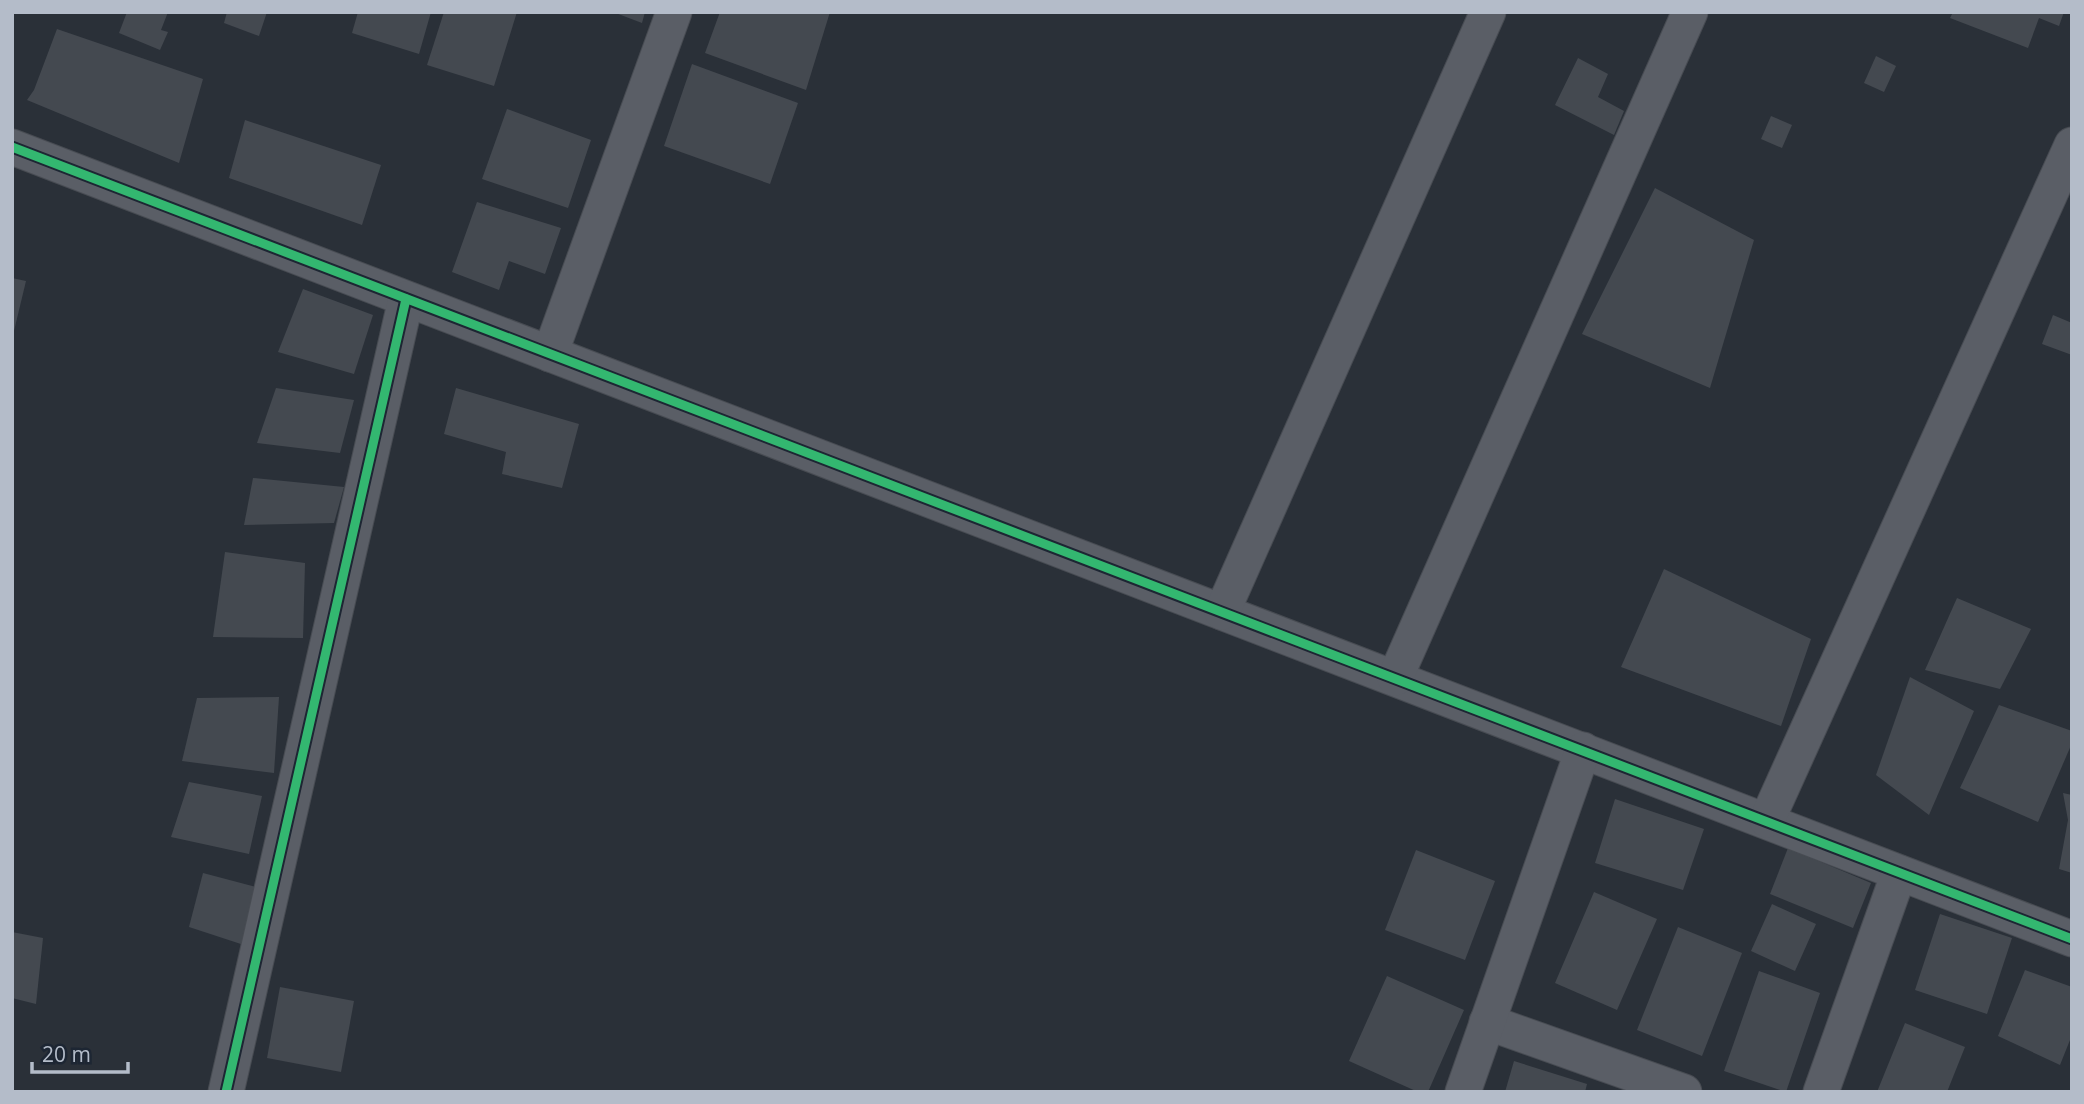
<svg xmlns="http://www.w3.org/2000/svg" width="2084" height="1104" viewBox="0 0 2084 1104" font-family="'Open Sans',sans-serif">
  <rect width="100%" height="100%" fill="#2a3038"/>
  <g fill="#444950">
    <polygon points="127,12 168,12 161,30 168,32 160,50 119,33"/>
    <polygon points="227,12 267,12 259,36 224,23"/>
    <polygon points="358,12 431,12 419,54 352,33"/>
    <polygon points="444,12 517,12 494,86 427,65"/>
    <polygon points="613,12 645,12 642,23"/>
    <polygon points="720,12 830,12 806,90 705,53"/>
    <polygon points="1953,12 2064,12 2059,26 2039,18 2028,48 1950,18"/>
    <polygon points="57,29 203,79 179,163 27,100 34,90"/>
    <polygon points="1876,56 1896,66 1884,92 1864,83"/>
    <polygon points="1578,58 1608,74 1598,97 1624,111 1614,135 1555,105"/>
    <polygon points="692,64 798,103 770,184 664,146"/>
    <polygon points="507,109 591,140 568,208 482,179"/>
    <polygon points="1771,116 1792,125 1782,148 1761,139"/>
    <polygon points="245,120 381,165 362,225 229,178"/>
    <polygon points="1655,188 1754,240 1710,388 1582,334"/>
    <polygon points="477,202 561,228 545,274 509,261 499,290 452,272"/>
    <polygon points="12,278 26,281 13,335 12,335"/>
    <polygon points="303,289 373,315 354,374 278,352"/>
    <polygon points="2053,315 2072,323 2072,355 2042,344"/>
    <polygon points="276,388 354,400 340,453 257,443"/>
    <polygon points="456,388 579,424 562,488 502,474 506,452 444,434"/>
    <polygon points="253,478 344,487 334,523 244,525"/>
    <polygon points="225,552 305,563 303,638 213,637"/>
    <polygon points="1664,569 1811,639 1781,726 1621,667"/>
    <polygon points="1957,598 2031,629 2000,689 1925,670"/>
    <polygon points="1910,677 1974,711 1929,815 1876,775"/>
    <polygon points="279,697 274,773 182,761 197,698"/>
    <polygon points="1999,705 2072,731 2072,743 2038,822 1960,788"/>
    <polygon points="189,782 262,796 249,854 171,837"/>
    <polygon points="2063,793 2072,795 2072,873 2059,869 2068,820"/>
    <polygon points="1615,799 1704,829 1683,890 1595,863"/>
    <polygon points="1788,848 1871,883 1853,928 1770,894"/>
    <polygon points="1416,850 1495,881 1465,960 1385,930"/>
    <polygon points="203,873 260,888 247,946 189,927"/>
    <polygon points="1594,892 1657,919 1617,1010 1555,983"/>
    <polygon points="1772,904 1816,924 1795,971 1751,951"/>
    <polygon points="1940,914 2012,938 1987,1014 1915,990"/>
    <polygon points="1678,927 1742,953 1702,1056 1637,1030"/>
    <polygon points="12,932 43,938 36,1004 12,998"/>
    <polygon points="2025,970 2072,987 2072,1035 2060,1065 1998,1036"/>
    <polygon points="1759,971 1820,993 1786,1092 1724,1071"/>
    <polygon points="1387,976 1464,1010 1428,1092 1418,1092 1349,1061"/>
    <polygon points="280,987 354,1001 341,1072 267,1058"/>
    <polygon points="1905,1023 1965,1047 1947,1092 1877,1092"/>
    <polygon points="1514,1061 1587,1084 1585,1092 1505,1092"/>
  </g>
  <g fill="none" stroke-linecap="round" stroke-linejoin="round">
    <g stroke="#484c53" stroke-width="37">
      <g id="minor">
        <polyline points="12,147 2072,939"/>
        <polyline points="550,354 674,12"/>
        <polyline points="1222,612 1488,12"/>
        <polyline points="1395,678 1690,12"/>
        <polyline points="1767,820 2072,145"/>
        <polyline points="1487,1022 1684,1092"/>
        <polyline points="226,1092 406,299"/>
        <polyline points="1463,1092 1583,750"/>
        <polyline points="1821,1092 1899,873"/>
      </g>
    </g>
    <use href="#minor" stroke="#5a5e66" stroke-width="35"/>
    <g stroke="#1d2633" stroke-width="13">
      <g id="cycleway">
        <polyline points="12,147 2072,939"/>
        <polyline points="226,1092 406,299"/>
      </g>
    </g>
    <use href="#cycleway" stroke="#33b770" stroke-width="9"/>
  </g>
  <rect width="2084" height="1104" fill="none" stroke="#b4bcc9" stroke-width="28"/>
  <path d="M32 1062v10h96v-10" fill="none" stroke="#b4bcc9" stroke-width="3.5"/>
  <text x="42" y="1062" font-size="21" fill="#b4bcc9" stroke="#1d2633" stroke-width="5" paint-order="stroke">20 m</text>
</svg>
